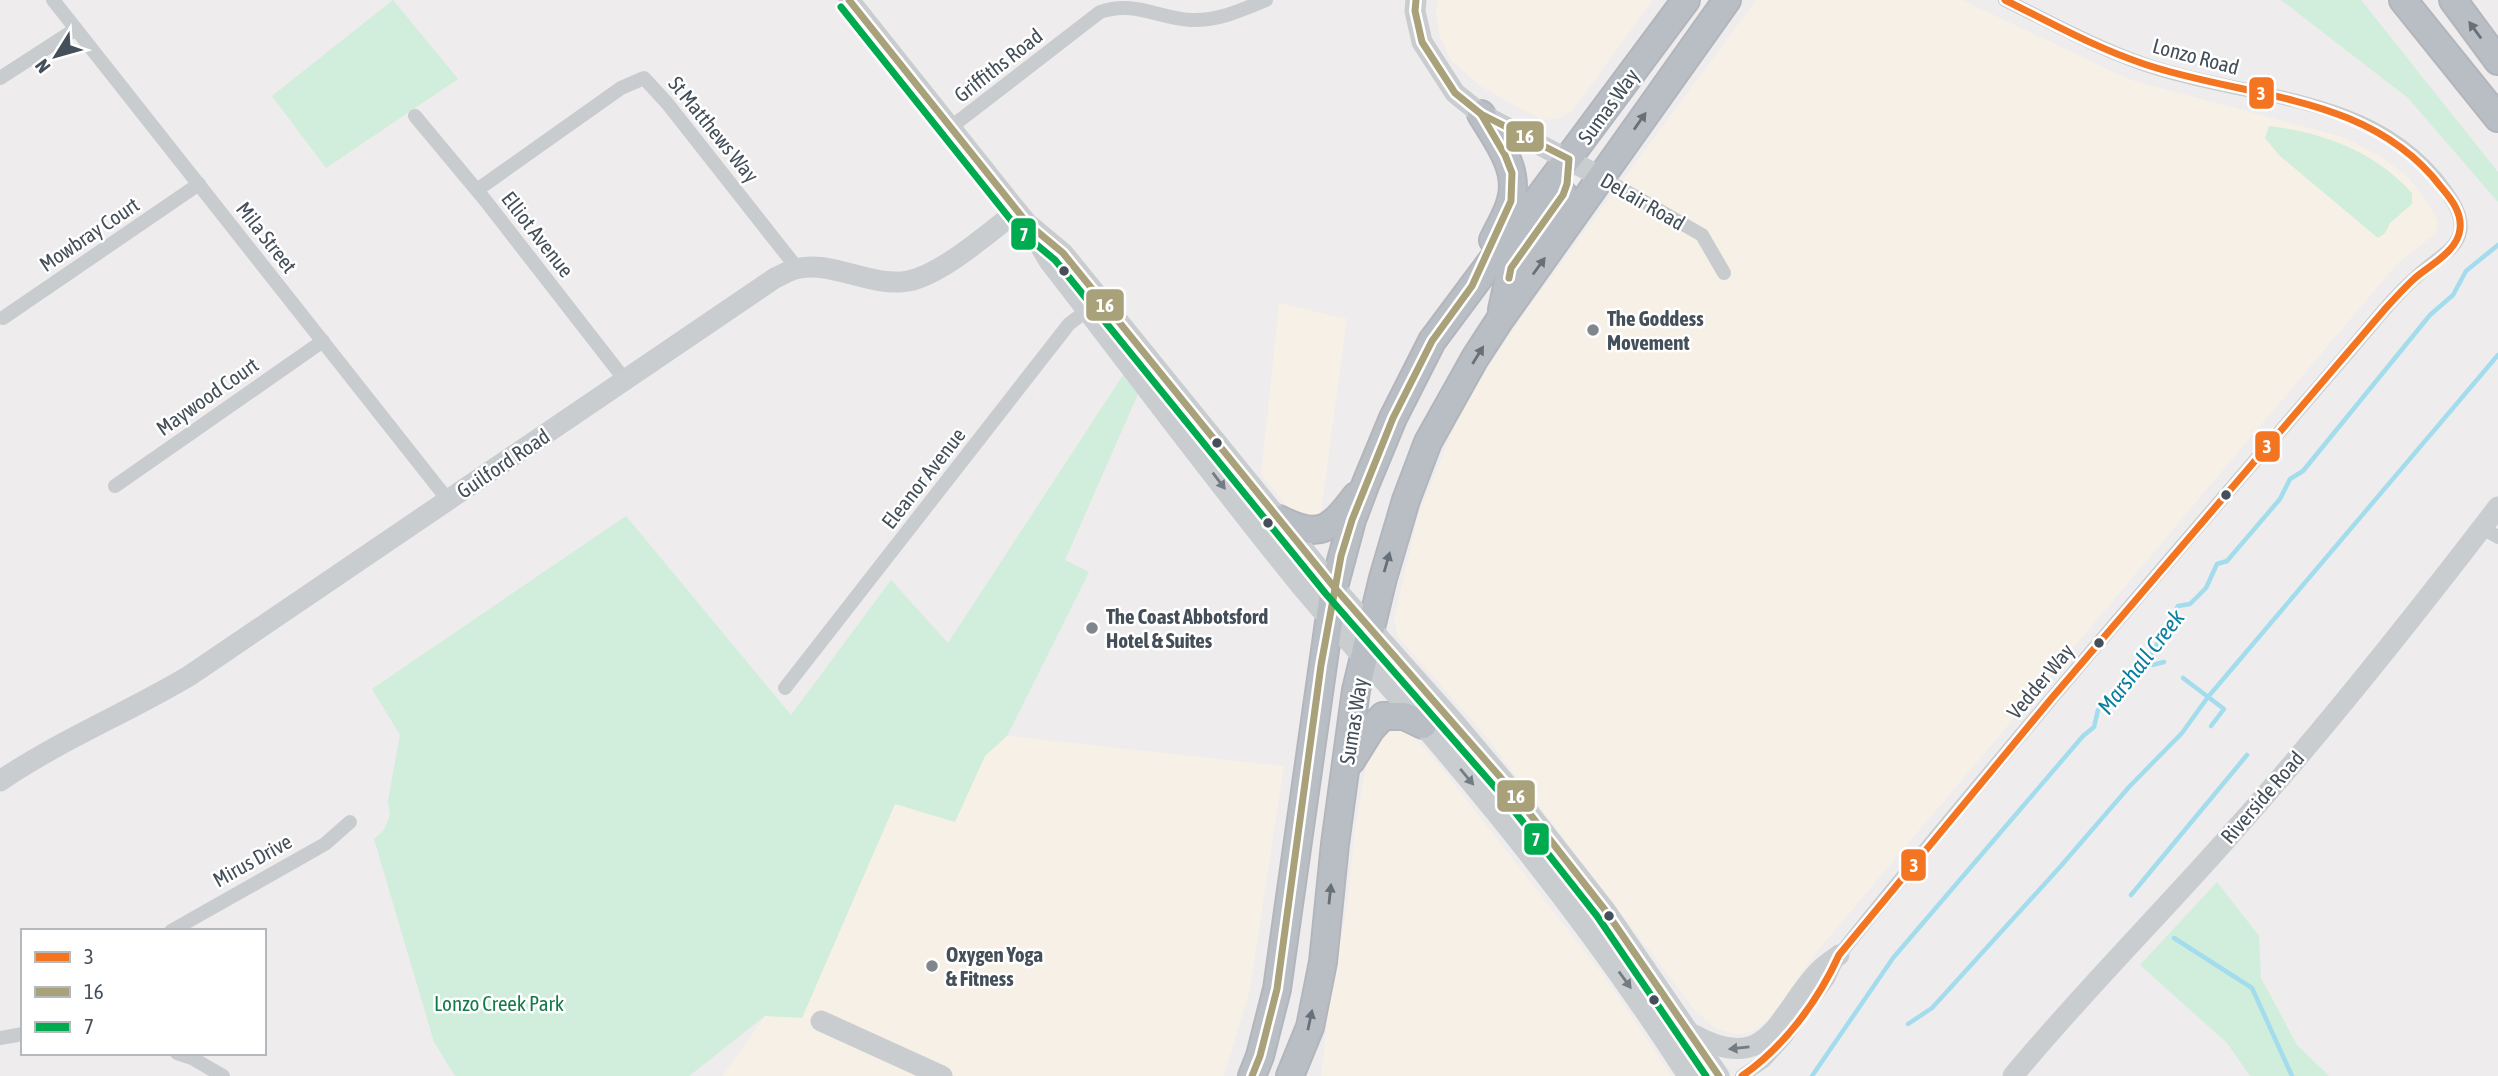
<svg xmlns="http://www.w3.org/2000/svg" width="2498" height="1076" viewBox="0 0 2498 1076" font-family="'Asap Condensed',sans-serif">
  <rect width="100%" height="100%" fill="#eeecec"/>
  <g fill="#f6f0e7">
    <polygon points="1438,0 1653,0 1572,111 1557,119 1542,120 1480,86 1451,60 1440,37 1436,13"/>
    <polygon points="1756,0 1962,0 2131,80 2346,138 2381,157 2408,177 2431,207 2438,221 2436,233 2396,265 1815,954 1768,1021 1751,1032 1736,1034 1714,1028 1694,1009 1484,734 1398,637 1394,619 1417,519 1464,403 1522,316"/>
    <polygon points="1279,303 1347,319 1321,513 1304,517 1290,510 1261,474"/>
    <polygon points="928,727 1284,766 1250,990 1224,1076 722,1076 765,1016 802,1017"/>
    <polygon points="1391,728 1404,730 1420,743 1444,771 1604,976 1672,1076 1321,1076 1330,993 1348,901 1354,835 1369,748 1376,734"/>
  </g>
  <g fill="#d0eedb">
    <polygon points="393,0 458,79 326,168 272,96"/>
    <polygon points="2281,0 2361,0 2498,172 2498,202 2408,98"/>
    <path d="M 2269,126 C 2322,132 2376,152 2412,193 L 2412,204 L 2390,223 L 2385,233 L 2378,238 L 2280,156 L 2265,138 Z"/>
    <polygon points="1123,375 1138,394 1065,560 1089,572 1007,736 985,756 955,822 895,804 802,1018 765,1016 689,1076 455,1076 434,1042 374,839 384,830 390,815 388,801 400,735 372,689 626,516 791,715 891,580 948,643"/>
    <polygon points="2217,882 2259,936 2261,978 2297,1045 2329,1076 2250,1076 2227,1043 2140,965"/>
  </g>
  <g fill="none" stroke-linecap="round" stroke-linejoin="round">
    <g stroke="#a3dded" stroke-width="4.5">
      <polyline points="2147,662 2152,665 2164,662"/>
      <polyline points="2183,678 2224,709 2211,726"/>
      <polyline points="2131,895 2247,755"/>
      <polyline points="2174,938 2252,988 2292,1076"/>
      <polyline points="1908,1024 1932,1008 2060,867 2129,787 2182,733 2208,697 2498,355"/>
      <polyline points="1812,1076 1893,958 2083,736 2094,727 2098,710 2147,662 2178,606 2190,604 2206,588 2217,564 2227,561 2280,499 2290,479 2303,471 2430,315 2453,295 2466,271 2498,245"/>
    </g>
    <g stroke="#b2b6bc" stroke-width="30">
      <g id="highway">
        <polyline points="2403,0 2498,118"/>
        <polyline points="2453,0 2498,61"/>
        <path d="M 1481,114 C 1496,139 1520,169 1511,200 C 1508,214 1499,227 1493,240"/>
        <polyline points="1502,310 1511,268 1563,194"/>
        <path d="M 1279,519 C 1320,540 1330,530 1356,496"/>
        <polyline points="1351,761 1371,729 1383,716 1404,716 1423,725"/>
        <polyline points="1252,1076 1260,1056 1277,989 1334,587 1352,520 1366,483 1393,418 1432,341 1686,0"/>
        <polyline points="1290,1076 1310,1027 1323,962 1335,844 1356,690 1383,578 1406,500 1428,442 1475,358 1499,321 1727,0"/>
      </g>
    </g>
    <g stroke="#c9ccce" stroke-width="14">
      <polyline points="53,0 448,500"/>
      <polyline points="0,78 76,29"/>
      <polyline points="415,116 485,200 625,380"/>
      <path d="M 951,127 L 1100,12 C 1135,0 1157,18 1191,20 C 1218,21 1242,10 1266,0"/>
      <polyline points="1601,177 1702,235 1724,273"/>
      <polyline points="477,190 621,88 644,78 667,103 797,268"/>
      <polyline points="3,318 199,184"/>
      <polyline points="115,486 323,341"/>
      <polyline points="2482,528 2498,537"/>
      <polyline points="785,688 1069,324 1093,306"/>
      <polyline points="171,931 325,844 350,822"/>
      <polyline points="0,1038 23,1034"/>
      <polyline points="177,1053 192,1058 223,1076"/>
      <path d="M 1742,1076 L 1764,1061 L 1785,1038 L 1828,979 L 1839,955 L 1877,908 C 2030,721 2188,538 2346,355 C 2372,325 2397,291 2429,266 C 2439,258 2454,249 2459,236 C 2463,225 2459,212 2453,202 C 2388,96 2268,102 2162,70 C 2110,55 2054,24 2005,0"/>
    </g>
    <g stroke="#c9cdd0" stroke-width="21">
      <polyline points="849,0 1017,211 1027,223 1063,253 1334,587 1455,723 1508,786 1605,910 1719,1076"/>
      <polyline points="1416,0 1415,11 1422,42 1455,93 1481,114 1601,177"/>
      <path d="M 1035,237 L 1049,261 C 1133,369 1215,481 1302,587 C 1348,642 1398,695 1444,750 C 1532,854 1615,962 1688,1076"/>
      <path d="M 0,781 C 60,740 127,713 189,676 L 775,278 C 782,275 788,271 795,269 C 829,259 872,288 908,281 C 941,275 990,232 1017,211"/>
      <polyline points="821,1021 942,1076"/>
      <path d="M 1694,1035 C 1769,1076 1777,1016 1818,972 C 1824,965 1833,960 1839,955"/>
      <path d="M 2013,1076 C 2083,991 2161,914 2233,832 C 2326,728 2413,618 2498,507"/>
    </g>
    <use href="#highway" stroke="#b9bec4" stroke-width="26"/>
    <g stroke="#fff" stroke-width="12">
      <path id="bus-1" d="M 1742,1076 C 1784,1047 1818,1001 1839,955 L 2051,699 L 2385,309 C 2395,298 2404,288 2415,278 C 2430,265 2458,251 2460,229 C 2462,212 2451,199 2441,187 C 2369,93 2247,99 2144,64 C 2096,48 2051,23 2005,0"/>
    </g>
    <g stroke="#fff" stroke-width="12">
      <g id="bus-2">
        <polyline points="849,0 1027,223 1063,253 1334,587 1508,786 1605,910 1719,1076"/>
        <polyline points="1416,0 1415,11 1422,42 1455,93 1481,114 1569,159 1567,184 1563,195 1511,268 1509,278"/>
        <polyline points="1252,1076 1260,1056 1277,989 1321,665 1341,556 1352,520 1393,418 1432,341 1472,286 1511,201 1512,173 1505,155 1481,114"/>
      </g>
    </g>
    <g stroke="#fff" stroke-width="12">
      <polyline id="bus-3" points="841,7 1019,230 1055,260 1326,594 1500,793 1597,916 1706,1076"/>
    </g>
    <use href="#bus-1" stroke="#f37421" stroke-width="7"/>
    <use href="#bus-2" stroke="#a8a17a" stroke-width="7"/>
    <use href="#bus-3" stroke="#00aa4f" stroke-width="7"/>
  </g>
  <defs><path id="oneway-solid" d="M-6-.8H1V-3.2L6.5 0L1 3.2V.8H-6Z" transform="scale(1.75)"/></defs>
  <g fill="#677079">
    <use href="#oneway-solid" transform="translate(2475 30) rotate(-126)"/>
    <use href="#oneway-solid" transform="translate(1640 121) rotate(-55)"/>
    <use href="#oneway-solid" transform="translate(1539 266) rotate(-54)"/>
    <use href="#oneway-solid" transform="translate(1478 355) rotate(-58)"/>
    <use href="#oneway-solid" transform="translate(1387 562) rotate(-74)"/>
    <use href="#oneway-solid" transform="translate(1330 894) rotate(-84)"/>
    <use href="#oneway-solid" transform="translate(1310 1020) rotate(-78)"/>
  </g>
  <g fill="#737b83">
    <use href="#oneway-solid" transform="translate(1219 481) rotate(53)"/>
    <use href="#oneway-solid" transform="translate(1467 777) rotate(50)"/>
    <use href="#oneway-solid" transform="translate(1625 980) rotate(54)"/>
    <use href="#oneway-solid" transform="translate(1739 1048) rotate(174)"/>
  </g>
  <g fill="#444f59" stroke="#fff" stroke-width="2.5">
    <circle cx="1064" cy="271" r="6"/>
    <circle cx="1217" cy="443" r="6"/>
    <circle cx="2226" cy="495" r="6"/>
    <circle cx="1268" cy="523" r="6"/>
    <circle cx="2099" cy="643" r="6"/>
    <circle cx="1609" cy="916" r="6"/>
    <circle cx="1654" cy="1000" r="6"/>
  </g>
  <g fill="#80868c" stroke="#fff" stroke-width="2.5">
    <circle cx="1593" cy="330" r="7"/>
    <circle cx="1092" cy="628" r="7"/>
    <circle cx="932" cy="966" r="7"/>
  </g>
  <g text-anchor="middle" dominant-baseline="central" stroke-width="5" stroke-linejoin="round" paint-order="stroke">
    <g font-size="21" fill="#444f59" stroke="#fff">
      <text transform="translate(2196 56) rotate(15)">Lonzo Road</text>
      <text transform="translate(998 65) rotate(-38)">Griffiths Road</text>
      <text transform="translate(1608 106) rotate(-54)">Sumas Way</text>
      <text transform="translate(714 129) rotate(51)">St Matthews Way</text>
      <text transform="translate(1643 201) rotate(30)">DeLair Road</text>
      <text transform="translate(89 234) rotate(-34)">Mowbray Court</text>
      <text transform="translate(538 234) rotate(52)">Elliot Avenue</text>
      <text transform="translate(267 237) rotate(52)">Mila Street</text>
      <text transform="translate(207 396) rotate(-35)">Maywood Court</text>
      <text transform="translate(503 463) rotate(-34)">Guilford Road</text>
      <text transform="translate(923 478) rotate(-52)">Eleanor Avenue</text>
      <text transform="translate(2040 681) rotate(-50)">Vedder Way</text>
      <text transform="translate(1353 721) rotate(-81)">Sumas Way</text>
      <text transform="translate(2262 797) rotate(-49)">Riverside Road</text>
      <text transform="translate(252 860) rotate(-29)">Mirus Drive</text>
    </g>
    <g font-size="21" font-weight="bold" fill="#444f59" stroke="#fff" text-anchor="start">
      <text x="1607" y="318">The Goddess<tspan x="1607" dy="24">Movement</tspan></text>
      <text x="1106" y="616">The Coast Abbotsford<tspan x="1106" dy="24">Hotel &amp; Suites</tspan></text>
      <text x="946" y="954">Oxygen Yoga<tspan x="946" dy="24">&amp; Fitness</tspan></text>
    </g>
    <g font-size="21" fill="#147b48" stroke="#fff">
      <text x="499" y="1003">Lonzo Creek Park</text>
    </g>
    <g font-size="23" font-style="italic" fill="#0980a0" stroke="#fff">
      <text transform="translate(2141 662) rotate(-52)">Marshall Creek</text>
    </g>
  </g>
  <g stroke="#fff" stroke-width="2.5">
    <rect x="2248" y="76" width="27" height="34" rx="7" fill="#f37421"/>
    <rect x="1505" y="120" width="40" height="33" rx="7" fill="#a8a17a"/>
    <rect x="1010" y="217" width="27" height="34" rx="7" fill="#00aa4f"/>
    <rect x="1085" y="288" width="40" height="34" rx="7" fill="#a8a17a"/>
    <rect x="2254" y="430" width="27" height="33" rx="7" fill="#f37421"/>
    <rect x="1496" y="779" width="40" height="34" rx="7" fill="#a8a17a"/>
    <rect x="1523" y="822" width="27" height="34" rx="7" fill="#00aa4f"/>
    <rect x="1900" y="848" width="27" height="34" rx="7" fill="#f37421"/>
  </g>
  <g font-size="19" text-anchor="middle" font-weight="bold" fill="#fff">
    <text x="2261" y="100">3</text>
    <text x="1525" y="143">16</text>
    <text x="1024" y="241">7</text>
    <text x="1105" y="312">16</text>
    <text x="2267" y="453">3</text>
    <text x="1516" y="803">16</text>
    <text x="1536" y="846">7</text>
    <text x="1914" y="872">3</text>
  </g>
  <rect x="21" y="929" width="245" height="126" fill="#ffffff" stroke="#b4b9bd" stroke-width="2"/>
  <rect x="35" y="952" width="35" height="10" fill="#f37421" stroke="#b4b9bd" stroke-width="2"/>
  <text x="84" y="964" font-size="21" fill="#444f59">3</text>
  <rect x="35" y="987" width="35" height="10" fill="#a8a17a" stroke="#b4b9bd" stroke-width="2"/>
  <text x="84" y="999" font-size="21" fill="#444f59">16</text>
  <rect x="35" y="1022" width="35" height="10" fill="#00aa4f" stroke="#b4b9bd" stroke-width="2"/>
  <text x="84" y="1034" font-size="21" fill="#444f59">7</text>
  <g transform="translate(56 56) rotate(233)" stroke="#ffffff" stroke-width="5" paint-order="stroke">
  <path d="M0-5L12 26L0 18L-12 26Z" fill="#444f59"/>
  <text y="-10" font-size="19" font-weight="bold" text-anchor="middle" fill="#444f59">N</text>
  </g>
</svg>
